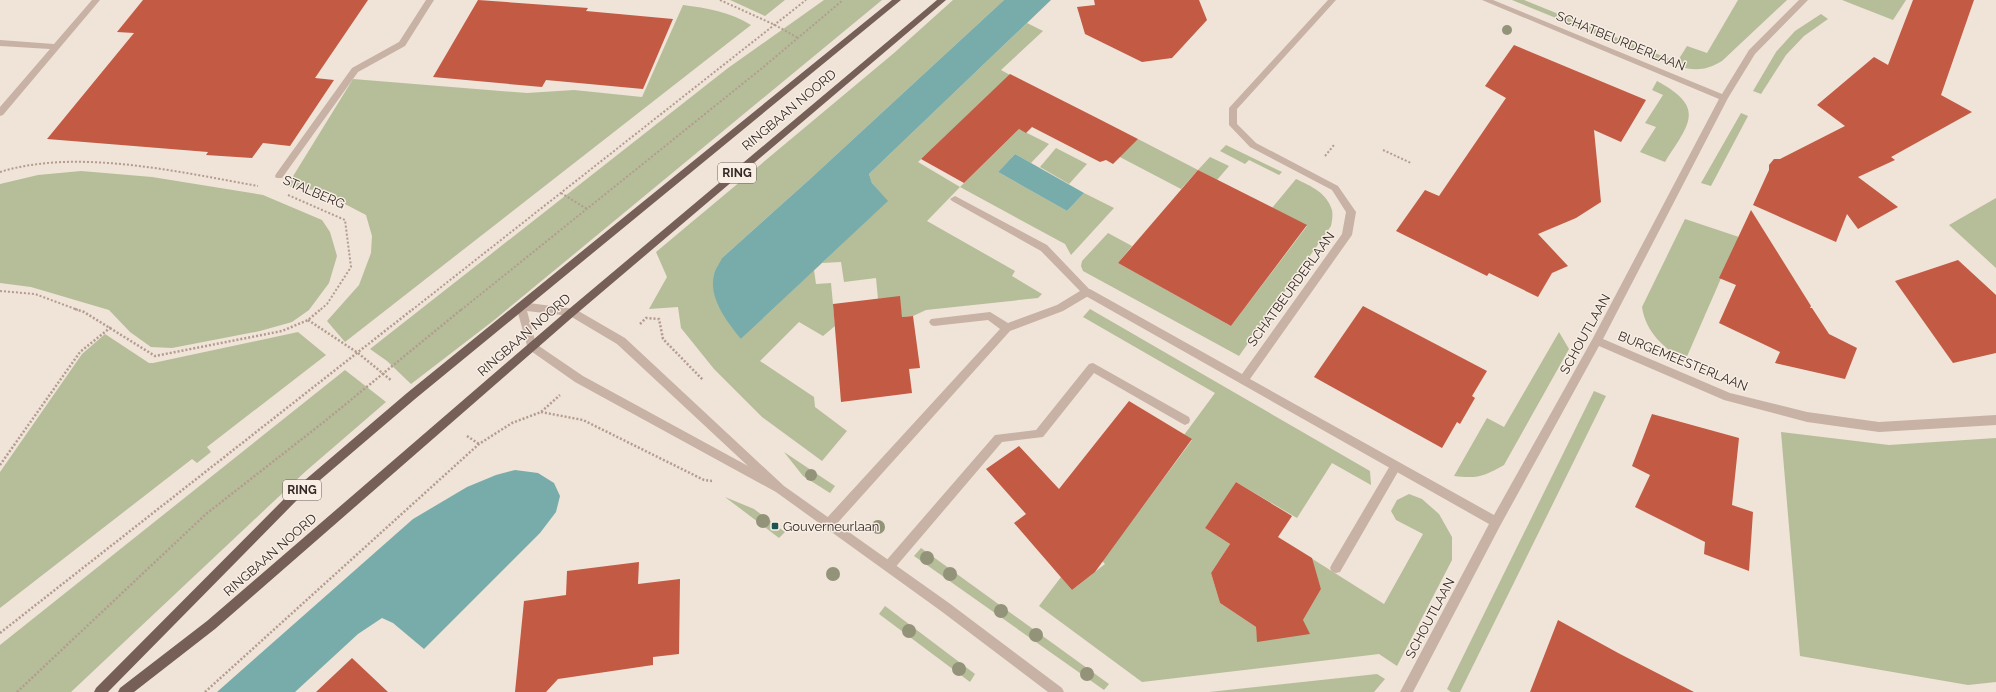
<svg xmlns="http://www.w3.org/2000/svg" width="1996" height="692" viewBox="0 0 1996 692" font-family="Raleway,sans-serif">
  <rect width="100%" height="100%" fill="#f0e3d8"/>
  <g fill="#b5be99">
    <polygon points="730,0 785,0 765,16"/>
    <polygon points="824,0 882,0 493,321 411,384 387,361 370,349 728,68"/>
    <polygon points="953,0 1004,0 810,179 722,258 741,339 814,270 816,284 831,283 835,326 823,336 799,322 760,361 814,397 815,407 847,431 822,461 762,417 714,369 681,328 678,307 649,309 667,277 656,252 894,53"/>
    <path d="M 1512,0 L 1524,0 L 1677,62 L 1687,46 L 1707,53 L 1738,0 L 1787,0 L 1722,61 C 1704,72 1694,70 1674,66 Z"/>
    <polygon points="1842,0 1906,0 1893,20"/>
    <path d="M 683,5 C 707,8 730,12 751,25 L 345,342 L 327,321 L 359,285 L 371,253 L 372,236 L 366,215 L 320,191 L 287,186 L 353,79 L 527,93 L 574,90 L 642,97 Z"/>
    <polygon points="1821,14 1828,19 1804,36 1786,55 1761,94 1753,91 1776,52 1795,31"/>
    <polygon points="1027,23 1043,31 1001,70 1010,75 918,162 960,187 1019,129 1049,144 1031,163 1015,154 998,172 1067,211 1084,193 1114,208 1071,255 1065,244 960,187 927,221 1015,271 1012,276 1042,294 1038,298 926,310 913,316 902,317 899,297 878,299 876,278 844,282 841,262 822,263 887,201 872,183 869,174"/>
    <path d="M 1657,81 C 1707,108 1689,124 1665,162 L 1640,152 L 1656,127 L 1645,123 L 1663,95 L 1652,90 Z"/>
    <polygon points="1741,113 1748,116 1711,186 1701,183"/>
    <polygon points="1138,139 1198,170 1210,157 1229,166 1217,180 1198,170 1181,189 1116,155"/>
    <polygon points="1226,145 1282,172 1279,175 1249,160 1245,164 1220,151"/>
    <polygon points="1056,148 1087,164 1069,184 1040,167"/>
    <polygon points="81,171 152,177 263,195 322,220 330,232 337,256 329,283 309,310 292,322 260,331 172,348 151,347 130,332 109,310 31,287 0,283 0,184 38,175"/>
    <path d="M 1296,179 C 1311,186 1327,193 1332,210 C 1333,215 1332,222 1331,226 L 1239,356 L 1083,271 L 1081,266 L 1082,261 L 1108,233 L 1132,246 L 1118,263 L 1231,326 L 1307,226 L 1272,208 Z"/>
    <polygon points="1996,198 1996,268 1949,225"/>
    <path d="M 1685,219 L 1739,237 L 1685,361 C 1664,348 1646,333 1642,307 Z"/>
    <polygon points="1090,309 1370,471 1371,485 1332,463 1297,518 1236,482 1205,528 1230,544 1211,573 1220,603 1256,627 1257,637 1303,620 1321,589 1311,558 1384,604 1423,534 1396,520 1391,511 1397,500 1409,494 1422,499 1439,514 1452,537 1452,560 1397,666 1379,654 1142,682 1039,606 1061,577 1072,590 1105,564 1094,552 1123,533 1192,440 1184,435 1215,393 1083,317"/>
    <polygon points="298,332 326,355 207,447 211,452 197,463 192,459 0,608 0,472 82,354 105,334 149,363 153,363"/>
    <path d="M 1559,332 L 1569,349 L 1504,465 C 1484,476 1478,479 1454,476 L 1487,418 L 1504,427 Z"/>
    <polygon points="345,370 386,402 306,471 71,692 0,692 0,645"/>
    <polygon points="1594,391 1606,396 1460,692 1451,692 1447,689"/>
    <polygon points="1781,432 1889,445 1996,438 1996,682 1968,685 1800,656"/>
    <polygon points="784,452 835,486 830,493 803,476"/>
    <polygon points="725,497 754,509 785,532 779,538"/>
    <polygon points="921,548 1109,684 1104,690 914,556"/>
    <polygon points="885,606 975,674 970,682 879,614"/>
    <polygon points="1377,674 1385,679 1374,692 1209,692"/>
  </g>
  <g fill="#78acaa">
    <path d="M 1004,0 L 1051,0 L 869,174 L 872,183 L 888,201 L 741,339 C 728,323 708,298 714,275 C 715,269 720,263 722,258 L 810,179 Z"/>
    <polygon points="1015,154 1084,193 1067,211 998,172"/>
    <polygon points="515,470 538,473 554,483 560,496 556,512 540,533 424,649 393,623 382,618 358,634 295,692 217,692 413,519 467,487 496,475"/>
  </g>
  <g fill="#c25a44">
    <polygon points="143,0 368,0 315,78 334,80 290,146 263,143 252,158 206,155 208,152 47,139 134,33 117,32"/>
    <polygon points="478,0 588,8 586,11 673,19 643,89 546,80 542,87 433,77"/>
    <polygon points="1094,0 1199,0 1207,20 1172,58 1142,62 1085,34 1077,7 1095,5"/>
    <polygon points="1913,0 1974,0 1941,95 1972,112 1891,157 1895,160 1858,177 1898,207 1858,229 1847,214 1836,242 1753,205 1769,170 1769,165 1774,159 1780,159 1845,126 1817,105 1874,57 1888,65"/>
    <polygon points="1514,45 1646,100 1621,142 1594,130 1601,202 1576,218 1538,234 1568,266 1552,273 1538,297 1489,273 1487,276 1396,231 1425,190 1439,196 1506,98 1485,86"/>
    <polygon points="1010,74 1099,119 1138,139 1113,164 1106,160 1100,162 1032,127 1026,133 1019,129 964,183 921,159"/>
    <polygon points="1198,170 1307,225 1231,326 1118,263"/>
    <polygon points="1751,210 1811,306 1810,308 1812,308 1829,334 1857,348 1845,379 1775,363 1780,352 1719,323 1736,285 1719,278"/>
    <polygon points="1958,260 1996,295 1996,353 1953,363 1895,281"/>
    <polygon points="900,296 902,317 913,316 920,368 909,369 912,393 841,402 833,304"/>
    <polygon points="1363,306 1487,371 1472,396 1475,398 1460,424 1457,422 1442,448 1314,377"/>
    <polygon points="1129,401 1192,439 1095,572 1072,590 1014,523 1026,514 986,469 1019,446 1059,489"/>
    <polygon points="1652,414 1739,438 1732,505 1753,512 1749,571 1704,554 1705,542 1635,507 1650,475 1632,466"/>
    <polygon points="1236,482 1292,516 1278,537 1312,558 1321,589 1303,620 1310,634 1257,642 1256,627 1220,603 1211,573 1230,544 1205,528"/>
    <polygon points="639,562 638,584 680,579 679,654 653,657 653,665 558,679 546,692 515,692 524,601 566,595 567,571"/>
    <polygon points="1558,620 1620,654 1694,692 1530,692"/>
    <polygon points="352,658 388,692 316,692"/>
  </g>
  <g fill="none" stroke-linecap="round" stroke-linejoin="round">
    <g stroke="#b39c8f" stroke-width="2" stroke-dasharray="2 2" stroke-linecap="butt">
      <polyline points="720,0 775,25 798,38"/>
      <polyline points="1383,150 1411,163"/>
      <polyline points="1325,156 1334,145"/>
      <path d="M 0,172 C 77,148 179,172 258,186"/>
      <polyline points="561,193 587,209"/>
      <polyline points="288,195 345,220 351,267 327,304 320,310"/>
      <polyline points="0,291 35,294 78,310"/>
      <polyline points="412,310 806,0"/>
      <polyline points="461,310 761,69 843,0"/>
    </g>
    <g stroke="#b39c8f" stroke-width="2.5" stroke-dasharray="2 2" stroke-linecap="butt">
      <polyline points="75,309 84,312 155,356 282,331 308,320 321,309"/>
      <polyline points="308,320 358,353 392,381"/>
      <polyline points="640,324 646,318 659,319 663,339 703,380"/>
      <polyline points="541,412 583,420 704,480 712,481"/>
      <polyline points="467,436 479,444"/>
      <polyline points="0,465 80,352 111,327"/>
      <polyline points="0,633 413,309"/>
      <polyline points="17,692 206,514 325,421 462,309"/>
      <polyline points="205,692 479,444 512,423 541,412 560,395"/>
    </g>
    <g fill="#c7b2a5" fill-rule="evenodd">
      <polygon points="955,196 1047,245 1092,292 1090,295 1063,311 1010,331 833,528 829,529 825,528 823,524 825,520 1000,329 988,320 934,326 931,325 929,322 931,319 990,312 1008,323 1057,305 1080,291 1041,251 952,201 950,199"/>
      <polygon points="1093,363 1189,417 1190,420 1189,423 1185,425 1181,423 1094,373 1043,437 1002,442 893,570 889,571 885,570 883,566 885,562 995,435 1036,430 1089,364"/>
      <polygon points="1395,462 1399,464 1400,467 1399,470 1340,572 1336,573 1332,572 1330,568 1332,564 1391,464"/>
    </g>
    <g fill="#c7b2a5" fill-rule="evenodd">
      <polygon points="92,0 100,0 3,115 0,116 0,107 50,49 0,46 0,40 54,44"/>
      <polygon points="426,0 434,0 405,46 358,72 282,178 276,178 275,176 276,174 352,68 399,42"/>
      <polygon points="1328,0 1336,0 1237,109 1237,124 1256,143 1338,186 1356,212 1352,235 1250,379 1494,515 1593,338 1719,99 1482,0 1493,0 1722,94 1749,50 1799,0 1808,0 1755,54 1728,98 1603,339 1730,393 1807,412 1879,422 1996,415 1996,425 1879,432 1807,422 1724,400 1599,346 1500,526 1413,692 1400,692 1489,524 1084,295 1082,292 1084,289 1090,289 1242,374 1342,234 1346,212 1332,190 1250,147 1229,125 1229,108"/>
      <path d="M 521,302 L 575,309 L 625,338 L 784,486 L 949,603 L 1062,688 L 1064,692 L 1048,692 L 941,611 L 776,492 L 575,382 L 528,349 L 516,306 L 518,303 ZM 527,311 L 570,316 L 617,344 L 748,466 L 583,376 L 536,344 Z"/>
    </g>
    <g fill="#755f57" fill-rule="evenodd">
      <polygon points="892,0 901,0 415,399 299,498 108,692 94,692 96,688 291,492 407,393"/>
      <polygon points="937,0 946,0 575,315 215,629 134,692 118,692 120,688 207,621 569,309"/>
    </g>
  </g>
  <g fill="#929379">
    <circle cx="1507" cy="30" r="5"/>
    <circle cx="811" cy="475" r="6"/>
    <circle cx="763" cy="521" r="7"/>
    <circle cx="878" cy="527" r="7"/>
    <circle cx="927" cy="558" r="7"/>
    <circle cx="833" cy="574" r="7"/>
    <circle cx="950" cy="574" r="7"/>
    <circle cx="1001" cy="611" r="7"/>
    <circle cx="909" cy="631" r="7"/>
    <circle cx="1036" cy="635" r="7"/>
    <circle cx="959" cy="669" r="7"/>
    <circle cx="1087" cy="674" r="7"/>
  </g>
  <rect fill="#1d5353" stroke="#f8eee4" stroke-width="1.5" x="771" y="522" width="8" height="8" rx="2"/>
  <g text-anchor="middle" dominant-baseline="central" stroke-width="3" stroke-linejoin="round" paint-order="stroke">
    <g fill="#f8eee4" stroke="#6e645f" stroke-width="1">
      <rect x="718" y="163" width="38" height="20" rx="3"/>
      <rect x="283" y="480" width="38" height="20" rx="3"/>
    </g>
    <g font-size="12" font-weight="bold" fill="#332926">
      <text x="737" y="173">RING</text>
      <text x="302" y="490">RING</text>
    </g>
    <g font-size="13" fill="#332926" stroke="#f8eee4">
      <text transform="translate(1621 41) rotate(22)">SCHATBEURDERLAAN</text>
      <text transform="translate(789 110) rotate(-40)">RINGBAAN NOORD</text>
      <text transform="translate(314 192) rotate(23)">STALBERG</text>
      <text transform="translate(1291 289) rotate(-54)">SCHATBEURDERLAAN</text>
      <text transform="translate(1585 334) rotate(-61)">SCHOUTLAAN</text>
      <text transform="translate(524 335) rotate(-41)">RINGBAAN NOORD</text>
      <text transform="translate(1683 361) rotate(22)">BURGEMEESTERLAAN</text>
      <text transform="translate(270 555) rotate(-41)">RINGBAAN NOORD</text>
      <text transform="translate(1430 618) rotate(-62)">SCHOUTLAAN</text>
    </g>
    <g font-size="13" fill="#332926" stroke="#f8eee4" text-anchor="start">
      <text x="783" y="526">Gouverneurlaan</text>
    </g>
  </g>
</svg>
